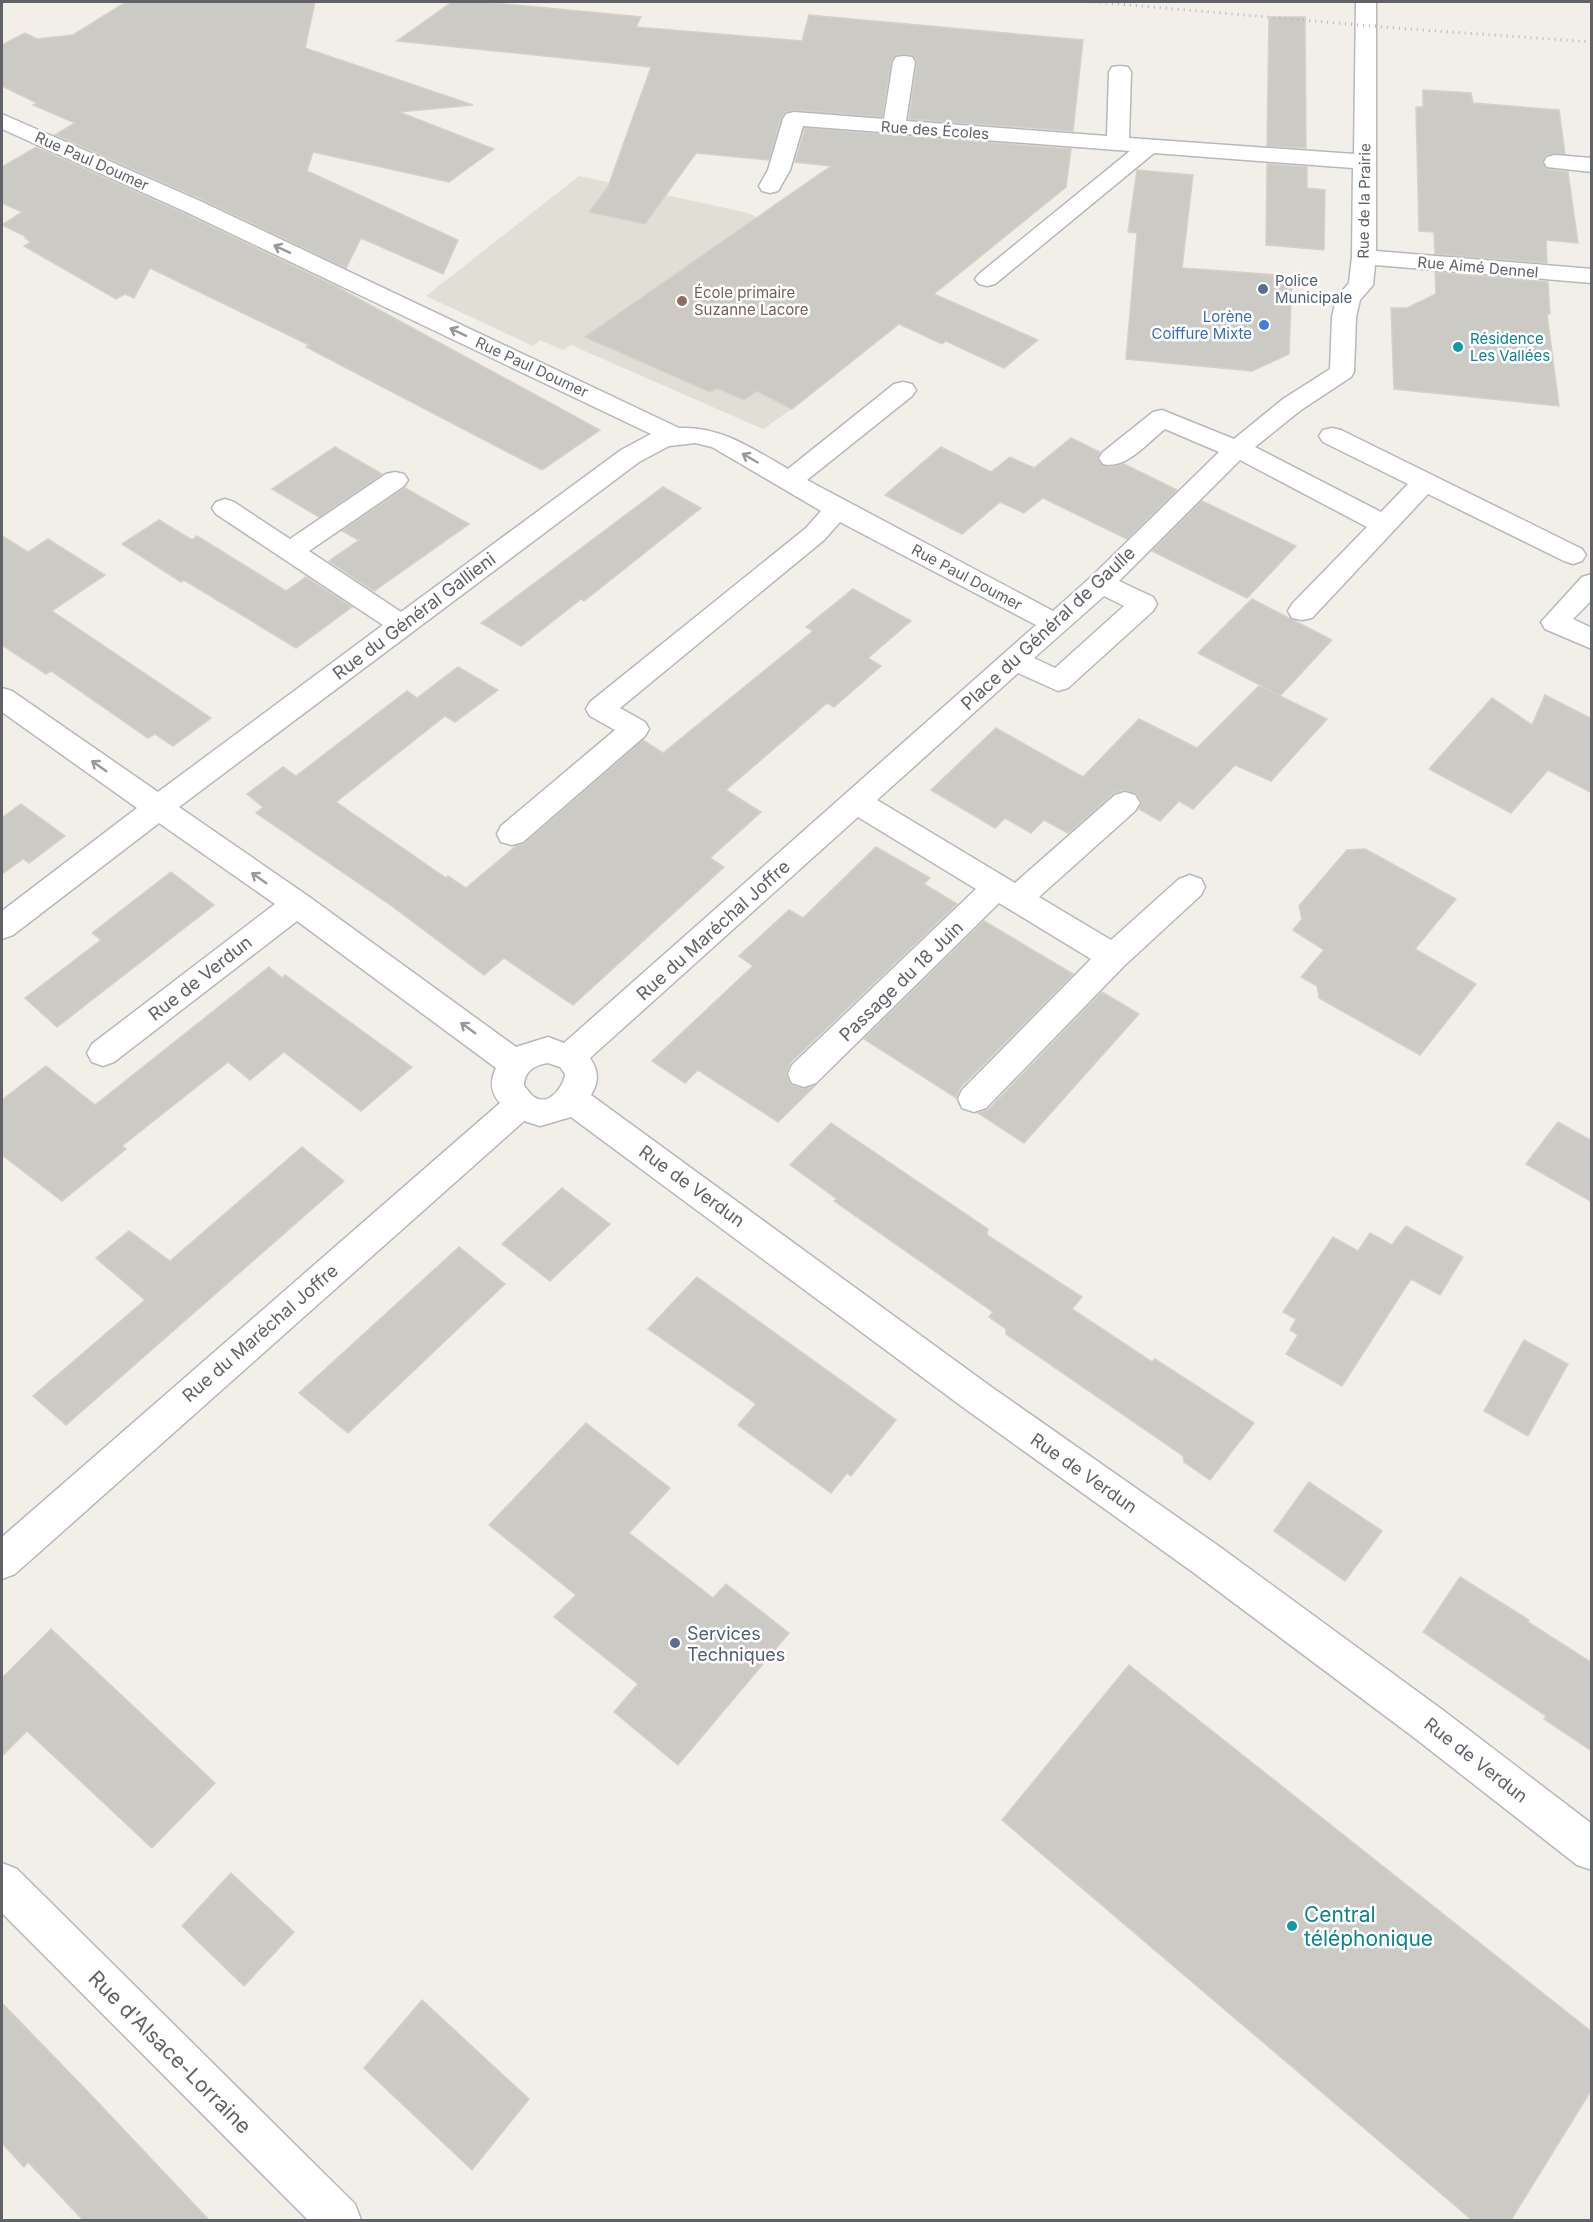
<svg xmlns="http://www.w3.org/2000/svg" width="1593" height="2222" viewBox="0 0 1593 2222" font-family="Inter,sans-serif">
  <rect width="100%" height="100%" fill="#f1efe8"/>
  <polygon fill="#e1ded6" points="579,176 748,213 930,299 792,409 763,429 571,345 563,350 540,340 533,346 426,296"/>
  <g fill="#cccac5" stroke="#d6d1c6" stroke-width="1.5">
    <polygon points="126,2 315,2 305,48 473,105 399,112 494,149 449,182 313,152 307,171 458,240 443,274 361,238 346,268 201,199 55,135 75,123 33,105 37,103 2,86 2,45 25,33 37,39 73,35"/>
    <polygon points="452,2 484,2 641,17 636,27 802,41 809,15 1083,40 1073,131 909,119 917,61 912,55 896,55 891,62 882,117 794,110 785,112 781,118 769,160 696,153 645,224 589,212 608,187 651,67 397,41"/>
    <polygon points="1269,17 1305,17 1306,148 1267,146"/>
    <polygon points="1423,90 1471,93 1473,103 1559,110 1565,154 1546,155 1542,163 1547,169 1568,172 1578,243 1546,240 1547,263 1435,254 1434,232 1419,231 1416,107 1423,107"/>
    <polygon points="805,128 1071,149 1066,187 934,294 1038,340 1004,368 946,341 942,344 899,324 792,409 757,391 744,400 717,388 710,392 585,337 831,166 795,162"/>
    <polygon points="36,147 183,213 337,287 600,430 542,470 306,347 309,345 150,268 134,298 125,294 116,299 24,246 31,242 25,238 27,237 2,225 22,212 2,203 2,167"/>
    <polygon points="1267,164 1307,167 1307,188 1325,190 1324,250 1266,245"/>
    <polygon points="1137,170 1193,175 1182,268 1292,276 1289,354 1252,371 1126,359 1137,233 1128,232"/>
    <polygon points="1435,272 1548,282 1550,314 1547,314 1559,406 1394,389 1391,308 1407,308 1436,294"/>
    <polygon points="1071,438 1100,452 1097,459 1103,466 1112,467 1124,464 1177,490 1127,539 1043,498 1024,513 1000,502 962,534 885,495 941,447 991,472 1010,457 1034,468"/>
    <polygon points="335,447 382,474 319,517 272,489"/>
    <polygon points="663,487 701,508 584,601 581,599 521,646 481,623"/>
    <polygon points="405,488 469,524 374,591 329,561 359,540 342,531"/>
    <polygon points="1202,501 1296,546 1247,598 1152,551"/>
    <polygon points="159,520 192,540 197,536 286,591 306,577 352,607 296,648 184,580 181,582 122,544"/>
    <polygon points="2,536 28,552 48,539 105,575 52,611 211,718 173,746 155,734 148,738 51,671 46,674 2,645"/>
    <polygon points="853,589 911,621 868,658 881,666 834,707 827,703 726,790 761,812 710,858 724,867 573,1005 504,958 484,975 389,904 256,813 263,807 247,794 283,767 296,776 407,691 417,698 458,667 498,690 455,722 445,716 336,802 446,878 448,876 466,888 516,846 524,844 643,740 663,753 813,631 806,627"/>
    <polygon points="1252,599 1332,640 1280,696 1327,719 1271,781 1235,765 1193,809 1179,801 1160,821 1139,809 1142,802 1137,794 1124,790 1114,793 1068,833 1044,820 1031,833 1005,818 995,828 931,790 996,728 1083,777 1139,719 1197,748 1259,686 1279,695 1198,653"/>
    <polygon points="1545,695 1592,719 1592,793 1548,770 1511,813 1429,769 1492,698 1532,725"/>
    <polygon points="21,804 65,836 29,863 23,859 2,874 2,818"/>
    <polygon points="876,847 930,878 924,884 957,904 790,1063 786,1075 791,1085 803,1089 815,1086 778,1122 698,1070 685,1083 652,1061 753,966 739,956 789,910 803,918"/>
    <polygon points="1365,849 1456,899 1415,949 1476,984 1420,1055 1319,998 1317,986 1301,977 1324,950 1293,930 1302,919 1299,906 1347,850"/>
    <polygon points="171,872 214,905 57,1027 25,998 101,940 92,933"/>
    <polygon points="984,921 1073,974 960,1088 956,1098 864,1039"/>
    <polygon points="269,967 282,978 285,975 412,1067 361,1111 284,1052 250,1080 228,1062 122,1146 126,1149 62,1201 2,1155 2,1100 46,1066 95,1105"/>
    <polygon points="1102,992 1139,1014 1024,1143 978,1113 988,1110"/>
    <polygon points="1558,1122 1592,1141 1592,1202 1526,1164"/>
    <polygon points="831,1123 988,1229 987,1235 1082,1297 1072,1309 1152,1362 1155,1359 1254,1423 1210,1480 1184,1462 1183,1456 1006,1334 1006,1329 989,1317 993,1312 834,1201 837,1199 790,1165"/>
    <polygon points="302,1147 344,1181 66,1425 33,1396 145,1300 96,1258 129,1231 170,1261"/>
    <polygon points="562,1188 610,1224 550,1281 502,1244"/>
    <polygon points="1406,1226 1463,1257 1440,1295 1411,1279 1342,1386 1286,1354 1298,1335 1290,1330 1296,1319 1283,1312 1333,1237 1358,1251 1370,1233 1392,1245"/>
    <polygon points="459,1247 505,1284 348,1433 299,1393"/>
    <polygon points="697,1277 896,1420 851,1476 847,1473 831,1493 738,1425 756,1404 648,1329"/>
    <polygon points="1524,1340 1568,1364 1528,1436 1484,1411"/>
    <polygon points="586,1423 670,1488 629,1533 713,1598 726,1584 789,1633 678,1765 614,1712 638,1684 554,1617 576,1595 489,1525"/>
    <polygon points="1309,1482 1382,1531 1345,1581 1274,1531"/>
    <polygon points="1460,1577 1529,1620 1528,1622 1592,1663 1592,1751 1544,1719 1546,1716 1423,1632"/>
    <polygon points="51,1629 215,1783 152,1848 27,1731 2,1756 2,1678"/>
    <polygon points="1129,1665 1592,2032 1592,2089 1511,2220 1472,2220 1002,1820"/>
    <polygon points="231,1873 294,1932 244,1986 182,1926"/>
    <polygon points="422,2000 529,2099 472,2170 364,2068"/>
    <polygon points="2,2003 91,2095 209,2220 83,2220 28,2162 24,2167 2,2143"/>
  </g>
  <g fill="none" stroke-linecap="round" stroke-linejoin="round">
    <g stroke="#b5b8bc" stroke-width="3">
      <g id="minor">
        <path d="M 1356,2 L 1376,2 L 1376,251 L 1592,269 L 1592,283 L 1375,265 L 1373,285 L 1360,300 L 1356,317 L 1354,372 L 1351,377 L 1301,410 L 1255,447 L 1381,512 L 1408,484 L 1323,442 L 1319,436 L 1323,430 L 1332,428 L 1341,430 L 1582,549 L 1586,555 L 1582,561 L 1573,564 L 1564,561 L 1428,494 L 1312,618 L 1302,620 L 1292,618 L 1288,611 L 1292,604 L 1367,527 L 1240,460 L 1119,581 L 1153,597 L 1157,604 L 1153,611 L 1068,688 L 1058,691 L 1018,673 L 877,800 L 1015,883 L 1115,795 L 1125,792 L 1135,795 L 1140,803 L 1135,811 L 1039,897 L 1111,940 L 1179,879 L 1190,875 L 1201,879 L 1205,887 L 1201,895 L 1124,966 L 986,1108 L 974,1112 L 962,1108 L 958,1099 L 962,1090 L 1091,959 L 999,903 L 816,1083 L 804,1087 L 792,1083 L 788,1074 L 792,1065 L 976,889 L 858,817 L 590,1058 C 599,1071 599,1082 591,1095 L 990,1386 L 1220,1547 L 1444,1711 L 1592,1824 L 1592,1870 L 1577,1865 L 1416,1739 L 1194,1573 L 964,1408 L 571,1117 L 540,1126 L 524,1121 L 15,1574 L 2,1579 L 2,1537 L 500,1103 C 490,1092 490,1081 496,1068 L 297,921 L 114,1062 L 103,1066 L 92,1062 L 87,1053 L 92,1044 L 275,904 L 159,823 L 13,935 L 2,939 L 2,911 L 137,808 L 2,712 L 2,688 L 12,691 L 158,792 L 383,625 L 216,514 L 212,508 L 216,502 L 225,499 L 234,502 L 290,539 L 386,474 L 395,472 L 404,474 L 408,480 L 404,486 L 309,551 L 401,612 L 621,450 L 651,434 L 184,211 L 2,129 L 2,114 L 200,201 L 679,428 C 721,426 753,449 788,469 L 894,384 L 903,382 L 912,384 L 916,390 L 912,396 L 807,480 L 1053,611 L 1091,577 L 1219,452 L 1165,429 C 1148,442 1126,470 1103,464 L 1099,458 L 1103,452 L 1153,412 L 1162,410 L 1234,439 L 1283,399 L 1330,369 L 1332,317 L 1336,298 L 1349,283 L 1352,257 L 1353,168 L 1154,153 L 995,284 L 987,286 L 979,284 L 975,279 L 979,274 L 1130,151 L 803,126 L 790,170 L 778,191 L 770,193 L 762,191 L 759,186 L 768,170 L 783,119 L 786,114 L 794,112 L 884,119 L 893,62 L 896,57 L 904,56 L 912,57 L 915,62 L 906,121 L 1107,136 L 1109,72 L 1112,67 L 1120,66 L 1128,67 L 1131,72 L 1129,138 L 1354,154 ZM 695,443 L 712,447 L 821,511 L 806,528 L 590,702 L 586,709 L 590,716 L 615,730 L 501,826 L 497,834 L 501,842 L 512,845 L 523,842 L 645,736 L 649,729 L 645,722 L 620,708 L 824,540 L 840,522 L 1036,625 L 564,1043 L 548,1037 L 516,1047 L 308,896 L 179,807 L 639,462 L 669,446 ZM 1104,596 L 1124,606 L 1055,668 L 1034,658 ZM 548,1063 L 560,1067 L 565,1074 C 564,1086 549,1107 534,1097 C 531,1095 527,1089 524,1086 C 524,1072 534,1065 548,1063 Z"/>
        <polygon points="1555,155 1592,158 1592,172 1547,167 1544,162 1547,157"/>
        <polygon points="1592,574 1592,600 1573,619 1592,628 1592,649 1545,629 1541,622 1582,577"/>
        <polygon points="2,1863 17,1869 355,2204 361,2220 308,2220 2,1913"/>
      </g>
    </g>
    <use href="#minor" fill="#fff" fill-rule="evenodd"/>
    <polyline stroke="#b6b7b8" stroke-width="3" stroke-dasharray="1 5" stroke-linecap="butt" points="1094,2 1395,28 1592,42"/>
  </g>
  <defs><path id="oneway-shaft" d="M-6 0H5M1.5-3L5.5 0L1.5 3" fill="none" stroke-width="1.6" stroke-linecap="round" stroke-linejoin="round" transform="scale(1.5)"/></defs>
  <g stroke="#979a9d">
    <use href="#oneway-shaft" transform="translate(282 249) rotate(-155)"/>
    <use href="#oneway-shaft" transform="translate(458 332) rotate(-155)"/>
    <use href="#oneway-shaft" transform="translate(750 458) rotate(-150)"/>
    <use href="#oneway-shaft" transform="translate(99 766) rotate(-145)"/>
    <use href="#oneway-shaft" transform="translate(259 878) rotate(-145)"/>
    <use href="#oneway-shaft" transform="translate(468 1028) rotate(-144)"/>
  </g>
  <g fill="#5c6f8a" stroke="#fff" stroke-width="2">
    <circle cx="1263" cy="289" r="6"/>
    <circle cx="675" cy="1643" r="6"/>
  </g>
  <circle fill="#8d6e63" stroke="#fff" stroke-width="2" cx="682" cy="301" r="6"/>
  <circle fill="#3f7fe0" stroke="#fff" stroke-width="2" cx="1264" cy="325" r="6"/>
  <g fill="#0f9aa8" stroke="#fff" stroke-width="2">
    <circle cx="1458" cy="347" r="6"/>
    <circle cx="1292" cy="1926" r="6"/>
  </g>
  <g text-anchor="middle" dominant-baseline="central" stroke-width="5" stroke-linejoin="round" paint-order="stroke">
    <g font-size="15" fill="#5f6368" stroke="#fff">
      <text transform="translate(935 130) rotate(4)">Rue des Écoles</text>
      <text transform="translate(92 161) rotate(24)">Rue Paul Doumer</text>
      <text transform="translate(1364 201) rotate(-89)">Rue de la Prairie</text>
      <text transform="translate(1478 267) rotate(5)">Rue Aimé Dennel</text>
      <text transform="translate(532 367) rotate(25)">Rue Paul Doumer</text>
      <text transform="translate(967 577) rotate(28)">Rue Paul Doumer</text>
    </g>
    <g font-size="15" fill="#4e5e75" stroke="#fff" text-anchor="start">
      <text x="1275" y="280">Police<tspan x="1275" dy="17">Municipale</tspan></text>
    </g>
    <g font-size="15" fill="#785e54" stroke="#fff" text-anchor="start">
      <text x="694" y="292">École primaire<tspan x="694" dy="17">Suzanne Lacore</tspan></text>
    </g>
    <g font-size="15" fill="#366cbe" stroke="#fff" text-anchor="end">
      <text x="1252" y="316">Lorène<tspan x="1252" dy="17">Coiffure Mixte</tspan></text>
    </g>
    <g font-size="15" fill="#0d838f" stroke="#fff" text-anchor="start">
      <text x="1470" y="338">Résidence<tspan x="1470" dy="17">Les Vallées</tspan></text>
    </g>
    <g font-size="18" fill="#5f6368" stroke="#fff">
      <text transform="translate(414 616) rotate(-37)">Rue du Général Gallieni</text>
      <text transform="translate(1048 628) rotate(-43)">Place du Général de Gaulle</text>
      <text transform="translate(713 930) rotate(-42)">Rue du Maréchal Joffre</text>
      <text transform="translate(200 978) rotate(-38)">Rue de Verdun</text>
      <text transform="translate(901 981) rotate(-44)">Passage du 18 Juin</text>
      <text transform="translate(692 1186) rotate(36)">Rue de Verdun</text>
      <text transform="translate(260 1333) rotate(-41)">Rue du Maréchal Joffre</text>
      <text transform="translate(1084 1473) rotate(35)">Rue de Verdun</text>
      <text transform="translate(1476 1760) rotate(38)">Rue de Verdun</text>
    </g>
    <g font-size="18" fill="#4e5e75" stroke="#fff" text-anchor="start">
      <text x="687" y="1633">Services<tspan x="687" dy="21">Techniques</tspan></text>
    </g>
    <g font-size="21" fill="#0d838f" stroke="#fff" text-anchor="start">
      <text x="1304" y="1914">Central<tspan x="1304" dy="24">téléphonique</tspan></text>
    </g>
    <g font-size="21" fill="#5f6368" stroke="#fff">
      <text transform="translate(170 2052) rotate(45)">Rue d'Alsace-Lorraine</text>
    </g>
  </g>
  <rect width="1593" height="2222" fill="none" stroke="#5f6368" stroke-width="6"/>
</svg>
